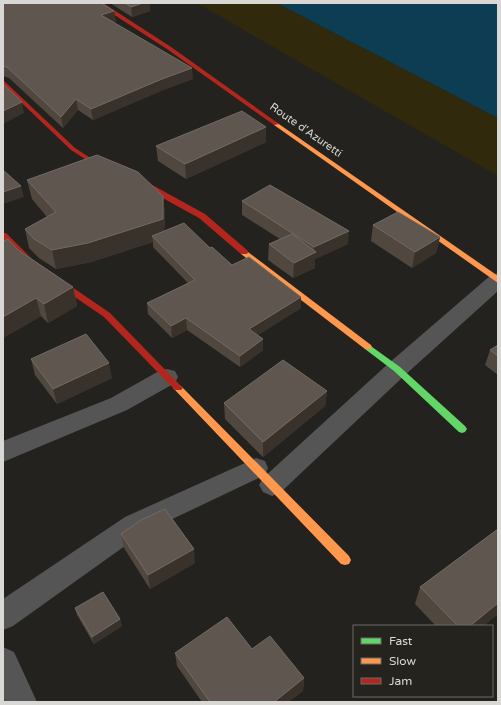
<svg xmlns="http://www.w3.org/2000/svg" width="501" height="705" viewBox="0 0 501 705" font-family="'Varela Round',sans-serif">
  <rect width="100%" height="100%" fill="#24221f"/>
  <polygon fill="#30290c" points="197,3 277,3 498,118 498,176"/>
  <polygon fill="#0c3d53" points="277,3 498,3 498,118"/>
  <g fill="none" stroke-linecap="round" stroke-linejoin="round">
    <g fill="#555556" fill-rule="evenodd">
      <polygon points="498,273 498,291 405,375 281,492 272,496 263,492 259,485 263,478 389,363 491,275"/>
      <polygon points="167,369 175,371 178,377 175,383 127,410 3,462 3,441 111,398 159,371"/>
      <polygon points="256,458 265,461 268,468 265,475 143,533 13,626 3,630 3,599 125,517"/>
      <polygon points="3,647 14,652 37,702 5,702 3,697"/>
    </g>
    <polygon fill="#63d668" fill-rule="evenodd" points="368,344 400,367 465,426 467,429 465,432 462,433 459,432 394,371 365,349 364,347"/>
    <g fill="#ff974d" fill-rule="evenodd">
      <polygon points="276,122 498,276 498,283 274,125 274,123"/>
      <polygon points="244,249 371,345 372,347 371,349 365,349 241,254 240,252 241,250"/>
      <polygon points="178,384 181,386 349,556 351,560 349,564 345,565 341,564 175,390 173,388 175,386"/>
    </g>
    <g fill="#b3261e" fill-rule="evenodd">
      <polygon points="96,3 103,3 171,47 279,124 274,125 167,49"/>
      <polygon points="3,80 75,148 100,164 145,181 205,214 247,250 248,252 247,254 241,254 199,218 139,185 96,166 71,150 3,85"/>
      <polygon points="3,233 6,233 34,261 110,313 181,386 183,388 181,390 175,390 104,317 28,265 3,239"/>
    </g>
  </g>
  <g fill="#50473e">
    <polygon points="3,3 114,11 116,22 113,22 193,79 163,90 93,120 78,110 63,128 9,78 3,76"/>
    <polygon points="110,3 149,3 150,11 132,17"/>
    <polygon points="266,127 266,142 186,179 158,161 156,146"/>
    <polygon points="27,180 163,196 165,215 164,231 210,248 232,265 301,297 301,308 258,335 263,350 240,367 187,330 172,338 148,314 147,303 188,283 153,247 153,242 91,262 56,269 39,258 29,248 25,229 47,217 32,199"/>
    <polygon points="242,201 348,244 315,259 315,268 293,278 268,260 269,244 280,239 242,215"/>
    <polygon points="373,225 440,237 436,253 412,268 371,241"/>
    <polygon points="3,239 73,287 77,306 48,323 41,316 3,338"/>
    <polygon points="498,345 498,375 485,365 490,350"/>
    <polygon points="31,359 112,378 57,404 35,375"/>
    <polygon points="327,391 325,406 263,457 225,419 224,403"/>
    <polygon points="498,529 498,614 483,626 436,626 415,604 420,587"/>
    <polygon points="121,534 195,563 150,589 124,548"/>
    <polygon points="75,608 120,619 122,626 94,644 77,615"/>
    <polygon points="252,649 304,678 303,691 288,702 202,702 177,666 175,653"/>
  </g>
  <g fill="#38322b">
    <polygon points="143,3 149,3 150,11 132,17 131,7"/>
    <polygon points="114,11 116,22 103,26 101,15"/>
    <polygon points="192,68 193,79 163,90 93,120 91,109 162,79"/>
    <polygon points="76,99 78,110 63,128 61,117"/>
    <polygon points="22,102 24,113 3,124 3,111"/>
    <polygon points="266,127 266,142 186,179 185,164"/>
    <polygon points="21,186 24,197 3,204 3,192"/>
    <polygon points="163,196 165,215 164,238 152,236 153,242 91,262 56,269 52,250"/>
    <polygon points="349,231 348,244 315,259 315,268 293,278 294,263 314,253 314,247"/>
    <polygon points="440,237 436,253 412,268 415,252"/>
    <polygon points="73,287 77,306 48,323 44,304"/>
    <polygon points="301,297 301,308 249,341 249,329"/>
    <polygon points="36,298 41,316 3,338 3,317"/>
    <polygon points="186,318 187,330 172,338 171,326"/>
    <polygon points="263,339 263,350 240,367 240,356"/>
    <polygon points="109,363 112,378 57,404 53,389"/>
    <polygon points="327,391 325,406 263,457 263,442"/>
    <polygon points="194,549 195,563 150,589 148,575"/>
    <polygon points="498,603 498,614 483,626 470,626"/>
    <polygon points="120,619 122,626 94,644 92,637"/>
    <polygon points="304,678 303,691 288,702 274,702"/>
  </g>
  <g fill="#5f574f" stroke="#726b64">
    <polygon points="3,3 101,3 114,11 101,15 192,68 162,79 91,109 76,99 61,117 7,67 3,66"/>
    <polygon points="125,3 143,3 131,7"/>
    <polygon points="3,84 22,102 3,111"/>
    <polygon points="242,111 266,127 185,164 156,146"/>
    <polygon points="97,155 138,172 163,196 163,219 88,243 52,250 34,239 25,229 56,212 27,180"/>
    <polygon points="3,170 21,186 3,192"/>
    <polygon points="270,185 349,231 314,247 242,201"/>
    <polygon points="398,212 440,237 415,252 373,225"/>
    <polygon points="184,223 210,248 212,247 232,265 249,257 301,297 249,329 263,339 240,356 186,318 171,326 147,303 195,280 152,236"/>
    <polygon points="292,234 316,252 294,263 269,244"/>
    <polygon points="3,239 4,241 8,239 18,250 73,287 44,304 36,298 3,317"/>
    <polygon points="86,334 109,363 53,389 31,359"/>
    <polygon points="498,345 498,356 490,350"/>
    <polygon points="283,360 327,391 263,442 224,403"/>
    <polygon points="165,509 194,549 148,575 121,534 141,520"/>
    <polygon points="498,529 498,603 470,626 458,626 420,587"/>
    <polygon points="103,592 120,619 92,637 75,608"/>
    <polygon points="227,617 252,649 270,636 304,678 274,702 210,702 175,653"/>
  </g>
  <g text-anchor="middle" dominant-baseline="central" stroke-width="3" stroke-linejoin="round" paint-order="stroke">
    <g font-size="11" fill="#dad8d5" stroke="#25231e">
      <text transform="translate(306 130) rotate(35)">Route d'Azuretti</text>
    </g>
  </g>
  <rect width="501" height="705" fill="none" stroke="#dad8d5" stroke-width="8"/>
  <rect x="353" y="625" width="140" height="72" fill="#25231e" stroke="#6d6b67"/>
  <rect x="361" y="638" width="20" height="6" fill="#63d668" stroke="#6d6b67"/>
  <text x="389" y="645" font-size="12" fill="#dad8d5">Fast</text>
  <rect x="361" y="658" width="20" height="6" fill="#ff974d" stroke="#6d6b67"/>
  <text x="389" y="665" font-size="12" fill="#dad8d5">Slow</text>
  <rect x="361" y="678" width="20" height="6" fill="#b3261e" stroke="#6d6b67"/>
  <text x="389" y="685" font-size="12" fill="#dad8d5">Jam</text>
</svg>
